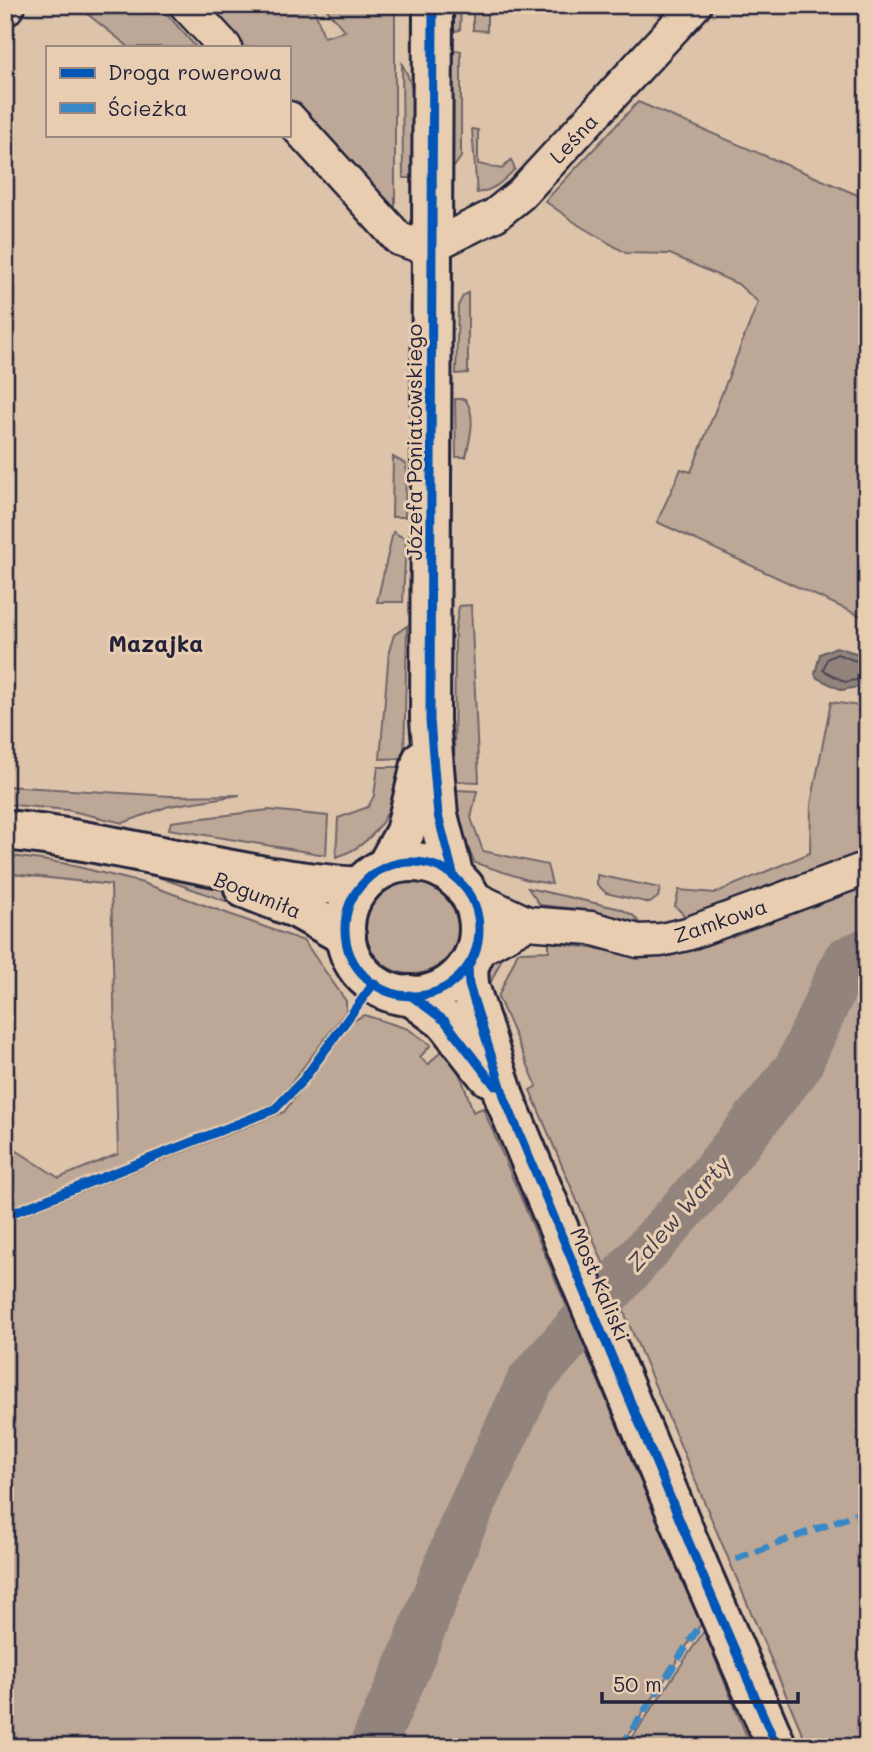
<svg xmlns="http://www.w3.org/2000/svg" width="872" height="1752" viewBox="0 0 872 1752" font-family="Mali,sans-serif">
  <rect width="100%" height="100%" fill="#dcc3a9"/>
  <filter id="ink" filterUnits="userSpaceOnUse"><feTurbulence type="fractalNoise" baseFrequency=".0143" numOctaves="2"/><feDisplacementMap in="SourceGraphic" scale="14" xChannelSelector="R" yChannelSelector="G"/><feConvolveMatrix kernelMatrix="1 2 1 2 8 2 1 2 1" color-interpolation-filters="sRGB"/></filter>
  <g filter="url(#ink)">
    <g fill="#bda897" stroke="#706569" stroke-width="2">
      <polygon points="76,5 159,5 196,47 129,47"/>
      <polygon points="202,5 313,5 324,37 345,31 323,5 395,5 395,207 390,207 379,199 289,100 289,47 240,47"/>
      <polygon points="450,5 461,5 460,30 456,31 449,23"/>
      <polygon points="473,5 487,5 487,31 473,30"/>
      <polygon points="456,50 461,51 461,157 449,174 450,59"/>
      <path d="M 402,64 C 422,97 415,141 415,178 L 403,178 Z"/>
      <polygon points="638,102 867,199 867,619 657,522 681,469 691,472 758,302 738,284 670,254 626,253 580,226 545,201"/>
      <path d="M 472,129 L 478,130 L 478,164 L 502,169 L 511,160 L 515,169 C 503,181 495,190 477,193 Z"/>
      <polygon points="468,293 468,373 456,374 458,306 463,296"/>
      <path d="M 455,399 L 465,399 C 477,416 470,437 466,457 L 456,457 Z"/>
      <polygon points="393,457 406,464 405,517 392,517"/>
      <polygon points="393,532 406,539 403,602 377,602"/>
      <polygon points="471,605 479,782 454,781 455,631 459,606"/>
      <polygon points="407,626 404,758 380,759 389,651 394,635"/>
      <polygon points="831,702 867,707 867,857 687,918 675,906 679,890 715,893 810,853 811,804"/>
      <path d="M 378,767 L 403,767 C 393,807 379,844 336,857 L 338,818 L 368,807 L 374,796 Z"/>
      <polygon points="5,786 170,796 240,795 169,806 123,823 67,810 5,804"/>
      <polygon points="455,790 477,791 471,818 483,851 547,865 552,884 528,880 475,863 463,838"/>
      <polygon points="269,810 328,816 326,855 169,829 171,822"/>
      <polygon points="5,855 62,863 143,883 304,941 346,1001 346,1011 279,1099 263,1109 5,1214 5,1143 59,1178 118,1154 111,885 5,873"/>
      <polygon points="147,873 199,881 286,913 279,920"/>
      <polygon points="597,875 660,888 658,897 650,903 606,893 597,884"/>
      <polygon points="867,880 867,1747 808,1747 530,1090 537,1086 498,997 518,952 549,951 549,942 646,956"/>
      <circle cx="412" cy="928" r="46"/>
      <polygon points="528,888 621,909 634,916 641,925 576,909 540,905"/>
      <polygon points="324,935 362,989 357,994 320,941"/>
      <polygon points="508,945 482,1001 484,960"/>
      <polygon points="371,995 410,1008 407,1016 366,1001"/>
      <path d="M 364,1015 L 408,1029 L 431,1045 L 420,1057 L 428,1065 L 441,1051 C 461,1067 465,1089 473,1112 L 483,1108 L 701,1624 L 621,1747 L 5,1747 L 5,1222 L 284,1112 L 351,1022 Z"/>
      <polygon points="704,1631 751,1747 626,1747"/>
    </g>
    <polygon fill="#92847d" stroke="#655d63" stroke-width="2" points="836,647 859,654 867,661 863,686 842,690 817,678 815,674 820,654"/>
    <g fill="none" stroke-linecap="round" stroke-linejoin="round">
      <polyline stroke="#4f4955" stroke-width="2" points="867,665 837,654 827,659 823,670 845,682 867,678"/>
      <polyline stroke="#92847d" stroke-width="47" points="372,1747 408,1666 462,1527 530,1381 701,1189 798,1067 846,960 867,951"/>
      <g stroke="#22223b" stroke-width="37">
        <g id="minor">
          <polyline points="186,5 225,47"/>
          <polyline points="5,10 9,5"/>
          <polyline points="289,118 399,239 420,246 432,246 495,215 521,194 695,5"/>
          <polyline points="470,896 527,923 591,928 638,941 661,940 687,934 867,868"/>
          <polyline points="475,952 527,923"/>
        </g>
      </g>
      <g stroke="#22223b" stroke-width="44">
        <g id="tertiary">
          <polyline points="433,5 430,720 438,815 454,877"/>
          <path d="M 5,830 C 125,842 240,880 360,887"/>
          <circle cx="412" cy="929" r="67"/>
          <polyline points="386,867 405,832 422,760"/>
          <polyline points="244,888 298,909 346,936"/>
          <polyline points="468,966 469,985 505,1099 702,1574 777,1747"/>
          <polyline points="410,995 445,1021 488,1076"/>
        </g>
      </g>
      <use href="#minor" stroke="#e8cdb0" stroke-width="32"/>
      <use href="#tertiary" stroke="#e8cdb0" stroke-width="38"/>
      <g stroke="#3887c6" stroke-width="7" stroke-dasharray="14 7" stroke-linecap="butt">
        <polyline points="736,1559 867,1510"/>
        <polyline points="621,1747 701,1624"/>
      </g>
      <g stroke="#e8cdb0" stroke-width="13">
        <g id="cycleway">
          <polyline points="433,5 430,720 438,815 454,877"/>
          <circle cx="412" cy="929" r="67"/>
          <polyline points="468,966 469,985 505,1099 702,1574 777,1747"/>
          <polyline points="410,995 445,1021 495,1086"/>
          <polyline points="5,1216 275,1109 303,1080 374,983"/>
        </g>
      </g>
      <use href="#cycleway" stroke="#0057b8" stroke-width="9"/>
    </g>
  </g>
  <g text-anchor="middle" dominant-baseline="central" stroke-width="6" stroke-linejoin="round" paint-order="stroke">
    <g font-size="21" fill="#22223b" stroke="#e8cdb0">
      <text transform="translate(573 138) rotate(-47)">Leśna</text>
      <text transform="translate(413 442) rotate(-90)">Józefa Poniatowskiego</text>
      <text transform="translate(258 894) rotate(22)">Bogumiła</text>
      <text transform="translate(720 920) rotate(-19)">Zamkowa</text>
      <text transform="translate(601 1284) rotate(67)">Most Kaliski</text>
    </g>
    <g font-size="23" font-weight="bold" fill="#22223b" stroke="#e8cdb0">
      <text x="156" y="643">Mazajka</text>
    </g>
    <g font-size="23" font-style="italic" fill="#443f4f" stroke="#e8cdb0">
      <text transform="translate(678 1213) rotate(-49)">Zalew Warty</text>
    </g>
  </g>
  <rect width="872" height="1752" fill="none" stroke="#e8cdb0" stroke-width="28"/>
  <rect x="14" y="14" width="844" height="1724" fill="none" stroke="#22223b" stroke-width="2.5" filter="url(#ink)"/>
  <rect x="46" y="46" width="245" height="91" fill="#e8cdb0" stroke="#998981" stroke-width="2"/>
  <rect x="60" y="68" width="35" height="10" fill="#0057b8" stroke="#998981" stroke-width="2"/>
  <text x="108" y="80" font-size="21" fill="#22223b">Droga rowerowa</text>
  <rect x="60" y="103" width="35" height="10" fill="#3887c6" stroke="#998981" stroke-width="2"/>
  <text x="108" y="116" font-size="21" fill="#22223b">Ścieżka</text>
  <path d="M602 1692v10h196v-10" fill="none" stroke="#22223b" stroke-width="3.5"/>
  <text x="613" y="1692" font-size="21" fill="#22223b" stroke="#e8cdb0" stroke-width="5" paint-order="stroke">50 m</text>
</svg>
